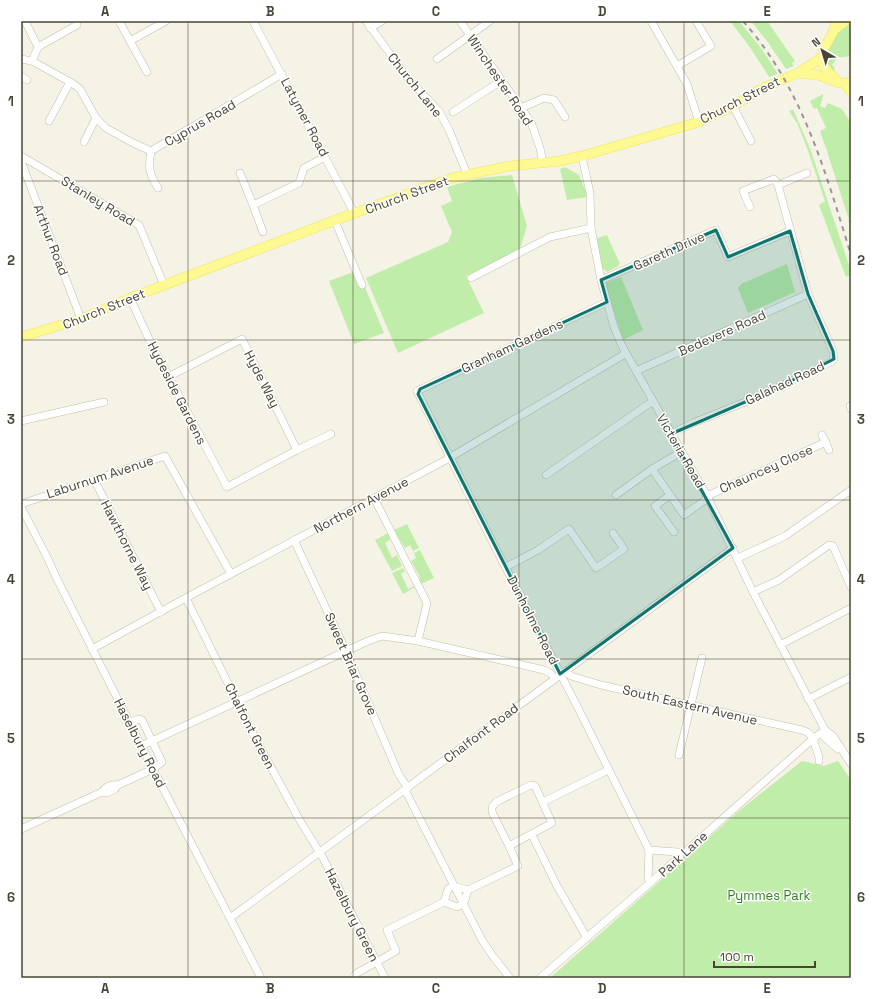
<svg xmlns="http://www.w3.org/2000/svg" width="872" height="999" viewBox="0 0 872 999" font-family="'Space Grotesk',sans-serif">
  <rect width="100%" height="100%" fill="#f5f3e6"/>
  <g fill="#c0edaa">
    <polygon points="730,21 739,21 761,48 778,74 769,77 751,49"/>
    <polygon points="751,21 767,21 795,61 792,63 794,66 786,69 767,41"/>
    <polygon points="851,22 851,56 837,58 832,65 835,68 833,73 827,63 827,53 839,30 843,26"/>
    <polygon points="823,94 823,96 820,106 825,108 828,103 842,109 851,123 851,229 848,220 849,220 827,151 820,131 826,128 817,108 814,109 810,101"/>
    <polygon points="793,109 811,151 851,271 851,275 846,277 819,205 825,201 807,148 797,123 789,111"/>
    <polygon points="565,167 579,175 588,197 567,200 560,169"/>
    <polygon points="512,175 527,226 520,249 466,276 484,313 398,353 366,278 448,242 452,232 441,206 452,201 447,187 480,178"/>
    <polygon points="607,235 620,264 617,267 607,272 602,268 595,239"/>
    <polygon points="787,264 795,292 748,313 738,288 741,284"/>
    <polygon points="353,272 358,286 364,285 384,333 354,344 329,281"/>
    <polygon points="621,277 643,330 623,340 605,283"/>
    <polygon points="407,524 419,548 413,551 410,545 405,548 394,530"/>
    <polygon points="388,533 390,540 385,543 392,558 397,555 402,566 392,571 375,540"/>
    <polygon points="420,550 434,578 421,584 419,575 411,561 416,558 414,553"/>
    <polygon points="403,568 405,571 401,574 408,589 414,586 415,587 403,594 392,573"/>
    <polygon points="802,761 824,766 838,761 851,780 851,978 550,978 740,810"/>
  </g>
  <g fill="none" stroke-linecap="round" stroke-linejoin="round">
    <g stroke="#c1bea7" stroke-width="8">
      <g id="minor">
        <polyline points="25,21 38,47"/>
        <polyline points="119,21 147,72"/>
        <polyline points="253,21 348,201 354,214"/>
        <polyline points="366,21 410,81 439,111 449,130 467,174"/>
        <polyline points="460,21 531,122 540,148 543,163"/>
        <polyline points="651,21 687,84 699,122"/>
        <polyline points="370,28 382,21"/>
        <polyline points="130,41 166,21"/>
        <polyline points="21,59 32,61 72,83 80,89 96,118 106,128 133,143 151,151"/>
        <polyline points="437,59 490,21"/>
        <polyline points="32,61 38,47 77,25"/>
        <polyline points="677,66 711,46 696,21"/>
        <polyline points="21,76 27,80"/>
        <polyline points="733,106 751,141"/>
        <polyline points="521,108 544,98 554,100 565,117"/>
        <polyline points="453,112 501,81"/>
        <polyline points="49,121 70,82"/>
        <polyline points="84,142 96,118"/>
        <polyline points="21,156 139,225 164,285"/>
        <polyline points="582,156 590,193 591,228 601,280 614,327 622,346 708,498 753,592 825,730 833,736 851,764"/>
        <polyline points="21,161 81,319"/>
        <polyline points="240,173 253,205"/>
        <polyline points="778,185 807,173"/>
        <path d="M 158,188 C 149,173 148,168 151,151 L 282,74"/>
        <polyline points="335,221 362,285"/>
        <polyline points="263,232 253,205 299,183 304,168 325,157"/>
        <polyline points="471,278 550,237 591,228"/>
        <polyline points="601,280 716,230 728,257 790,231"/>
        <polyline points="130,298 149,339 227,487 297,450 331,434"/>
        <polyline points="607,302 417,391 492,541 577,706 649,850 648,879 651,882"/>
        <polyline points="636,371 808,294"/>
        <polyline points="168,377 242,339 297,450"/>
        <polyline points="850,406 851,409"/>
        <polyline points="21,421 104,402"/>
        <polyline points="671,434 693,423 760,396 831,362 834,359 833,351 808,294 778,185 774,179 743,191 750,207"/>
        <polyline points="822,435 829,450"/>
        <polyline points="652,469 684,515 708,498"/>
        <polyline points="546,475 653,401"/>
        <polyline points="94,479 161,612"/>
        <polyline points="616,495 652,469 681,452"/>
        <polyline points="670,495 655,506 674,532"/>
        <polyline points="707,496 826,442"/>
        <polyline points="374,498 427,603 418,641"/>
        <polyline points="21,504 165,456 231,574"/>
        <polyline points="21,507 46,555 57,579 153,769 261,978"/>
        <polyline points="294,540 346,651 399,775 408,788"/>
        <polyline points="738,558 785,536 851,490"/>
        <polyline points="506,567 538,550 569,529 596,568 624,549 613,533"/>
        <polyline points="753,592 779,580 829,545 833,546 851,587"/>
        <polyline points="186,598 251,730 299,819 323,858 385,978"/>
        <polyline points="780,645 851,608"/>
        <polyline points="92,649 195,593 444,461 625,354"/>
        <path d="M 565,671 L 571,676 L 601,685 L 802,730 L 807,732 L 814,738 C 813,747 820,752 819,761"/>
        <polyline points="808,699 851,677"/>
        <polyline points="825,730 823,736 838,749"/>
        <polyline points="141,746 368,641 382,636 418,641 544,670 550,673 555,678"/>
        <polyline points="679,755 702,658"/>
        <polygon points="531,785 535,786 552,823 509,846 492,812 492,807 496,802"/>
        <polyline points="405,790 482,940 492,955 510,978"/>
        <polyline points="102,792 107,793 115,789 118,785 153,769 162,762 142,720 138,719 130,723"/>
        <polyline points="543,802 608,770"/>
        <path d="M 21,829 L 102,792 C 106,786 112,784 118,785"/>
        <polyline points="532,835 556,884 587,938"/>
        <polyline points="649,850 678,852 681,855"/>
        <polygon points="453,886 468,890 464,903 457,907 444,902 448,889"/>
        <polyline points="468,890 518,866 509,846"/>
        <polyline points="230,918 733,548"/>
        <polyline points="355,978 354,976 357,973 396,951 387,930 444,902"/>
        <polyline points="540,978 651,882 814,738 825,730"/>
      </g>
    </g>
    <g stroke="#efe559" stroke-width="10">
      <g id="major">
        <path d="M 836,21 C 835,24 835,27 834,30 C 830,41 817,53 823,65 C 827,72 833,76 838,82"/>
        <polyline points="834,30 846,21"/>
        <path d="M 798,73 C 804,74 811,74 817,75 C 829,78 839,86 851,82"/>
        <polyline points="844,83 851,92"/>
        <polyline points="21,337 81,319 130,298 344,217 452,178 510,166 560,161 582,156 699,122 733,106 761,89 798,73 821,58"/>
      </g>
    </g>
    <use href="#minor" stroke="#fff" stroke-width="7"/>
    <use href="#major" stroke="#fff994" stroke-width="9"/>
    <path stroke="#969696" stroke-width="2" stroke-dasharray="5 5" stroke-linecap="butt" d="M 743,21 C 803,89 825,171 851,255"/>
  </g>
  <path fill="#0f766e" fill-opacity="0.2" stroke="#0f766e" stroke-width="3" stroke-linejoin="round" d="M 716,230 L 728,257 L 790,231 L 808,294 L 833,351 L 834,359 L 775,389 L 671,434 L 733,548 L 560,674 L 418,394 L 420,389 L 607,302 L 601,280 Z"/>
  <path fill="none" stroke="#484534" stroke-width="1" stroke-opacity="0.55" d="M 188,21 L 188,978M 353,21 L 353,978M 519,21 L 519,978M 684,21 L 684,978M 21,181 L 851,181M 21,340 L 851,340M 21,500 L 851,500M 21,659 L 851,659M 21,818 L 851,818"/>
  <g text-anchor="middle" dominant-baseline="central" stroke-width="3" stroke-linejoin="round" paint-order="stroke">
    <g font-size="13" fill="#484534" stroke="#fff">
      <text transform="translate(500 80) rotate(56)">Winchester Road</text>
      <text transform="translate(415 85) rotate(51)">Church Lane</text>
      <text transform="translate(740 100) rotate(-27)">Church Street</text>
      <text transform="translate(305 117) rotate(62)">Latymer Road</text>
      <text transform="translate(200 123) rotate(-30)">Cyprus Road</text>
      <text transform="translate(407 195) rotate(-20)">Church Street</text>
      <text transform="translate(98 201) rotate(31)">Stanley Road</text>
      <text transform="translate(51 240) rotate(69)">Arthur Road</text>
      <text transform="translate(669 251) rotate(-24)">Gareth Drive</text>
      <text transform="translate(104 309) rotate(-22)">Church Street</text>
      <text transform="translate(722 333) rotate(-24)">Bedevere Road</text>
      <text transform="translate(512 346) rotate(-25)">Granham Gardens</text>
      <text transform="translate(262 379) rotate(63)">Hyde Way</text>
      <text transform="translate(785 383) rotate(-25)">Galahad Road</text>
      <text transform="translate(177 393) rotate(63)">Hydeside Gardens</text>
      <text transform="translate(681 451) rotate(60)">Victoria Road</text>
      <text transform="translate(766 469) rotate(-24)">Chauncey Close</text>
      <text transform="translate(100 477) rotate(-18)">Laburnum Avenue</text>
      <text transform="translate(361 505) rotate(-28)">Northern Avenue</text>
      <text transform="translate(127 545) rotate(63)">Hawthorne Way</text>
      <text transform="translate(533 620) rotate(63)">Dunholme Road</text>
      <text transform="translate(351 664) rotate(66)">Sweet Briar Grove</text>
      <text transform="translate(690 705) rotate(13)">South Eastern Avenue</text>
      <text transform="translate(250 726) rotate(63)">Chalfont Green</text>
      <text transform="translate(481 733) rotate(-37)">Chalfont Road</text>
      <text transform="translate(140 743) rotate(63)">Haselbury Road</text>
      <text transform="translate(683 854) rotate(-42)">Park Lane</text>
      <text transform="translate(352 915) rotate(63)">Hazelbury Green</text>
    </g>
    <g font-size="13" fill="#308021" stroke="#fff">
      <text x="769" y="895">Pymmes Park</text>
    </g>
  </g>
  <rect width="872" height="999" fill="none" stroke="#ffffff" stroke-width="44"/>
  <g transform="translate(822 50) rotate(322)" stroke="#ffffff" stroke-width="3" paint-order="stroke">
  <path d="M0-3L7 15L0 10L-7 15Z" fill="#484534"/>
  <text y="-6" font-size="11" font-weight="bold" text-anchor="middle" fill="#484534">N</text>
  </g>
  <path d="M714 961v6h101v-6" fill="none" stroke="#484534" stroke-width="2"/>
  <text x="720" y="961" font-size="12" fill="#484534" stroke="#ffffff" stroke-width="3" paint-order="stroke">100 m</text>
  <rect x="22" y="22" width="828" height="955" fill="none" stroke="#484534" stroke-width="1.5"/>
  <g font-size="13" text-anchor="middle" font-weight="bold" fill="#484534">
    <text x="105" y="16">A</text>
    <text x="270" y="16">B</text>
    <text x="436" y="16">C</text>
    <text x="602" y="16">D</text>
    <text x="767" y="16">E</text>
    <text x="11" y="106">1</text>
    <text x="861" y="106">1</text>
    <text x="11" y="265">2</text>
    <text x="861" y="265">2</text>
    <text x="11" y="424">3</text>
    <text x="861" y="424">3</text>
    <text x="11" y="584">4</text>
    <text x="861" y="584">4</text>
    <text x="11" y="743">5</text>
    <text x="861" y="743">5</text>
    <text x="11" y="902">6</text>
    <text x="861" y="902">6</text>
    <text x="105" y="993">A</text>
    <text x="270" y="993">B</text>
    <text x="436" y="993">C</text>
    <text x="602" y="993">D</text>
    <text x="767" y="993">E</text>
  </g>
</svg>
